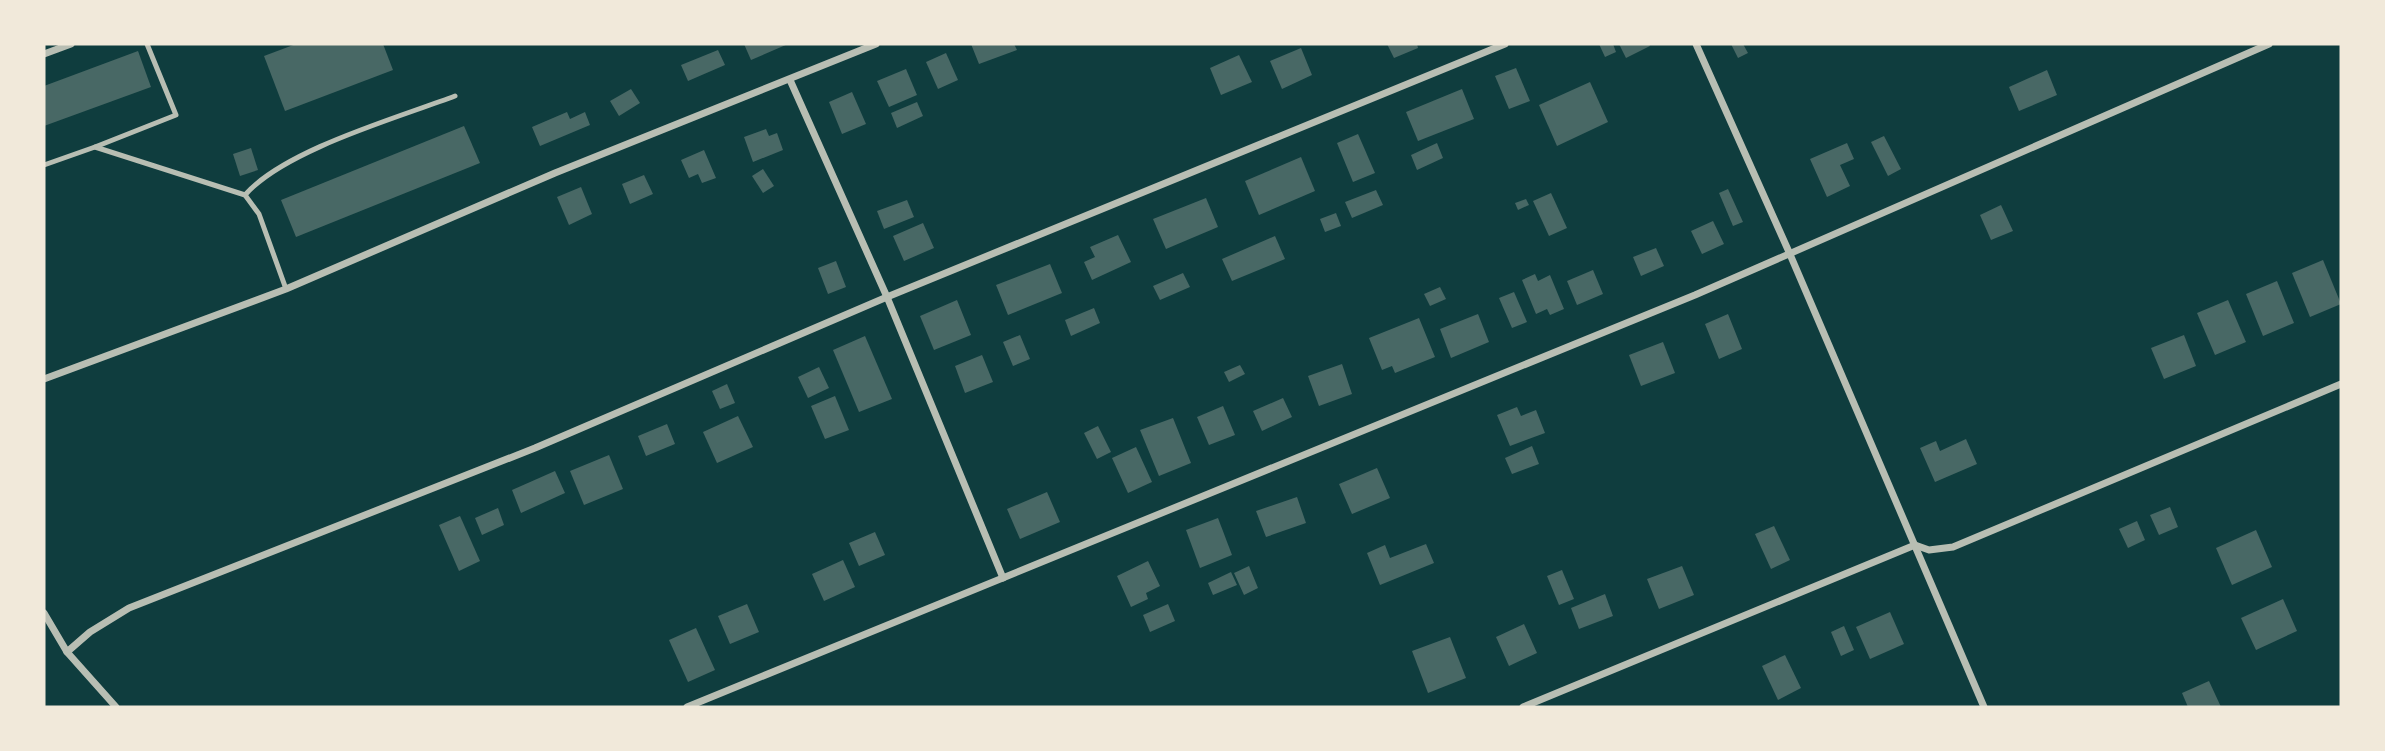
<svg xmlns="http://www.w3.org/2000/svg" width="2385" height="751" viewBox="0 0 2385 751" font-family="Manrope,sans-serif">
  <rect width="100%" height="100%" fill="#0f3d3e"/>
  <g fill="#486865">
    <polygon points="296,44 383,44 393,70 285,111 264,56"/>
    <polygon points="744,44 788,44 751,60"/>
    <polygon points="971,44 1014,44 1017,50 979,64"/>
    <polygon points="1387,44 1417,44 1418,48 1394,58"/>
    <polygon points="1599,44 1613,44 1616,52 1605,57"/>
    <polygon points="1619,44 1649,44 1650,46 1626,58"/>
    <polygon points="1731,44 1743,44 1748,53 1738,58"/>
    <polygon points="1301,48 1312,75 1282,89 1270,61"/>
    <polygon points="718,50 725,65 688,81 681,65"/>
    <polygon points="138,51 151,87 44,126 44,86"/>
    <polygon points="946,53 958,80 938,89 926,62"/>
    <polygon points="1239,55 1252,82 1221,95 1210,68"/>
    <polygon points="1516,68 1530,101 1509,109 1495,76"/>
    <polygon points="906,69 917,95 889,107 877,81"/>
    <polygon points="2047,70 2057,95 2019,111 2009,87"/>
    <polygon points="1590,82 1608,122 1557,146 1539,105"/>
    <polygon points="631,89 640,103 619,116 610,101"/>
    <polygon points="1462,89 1474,119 1418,141 1406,112"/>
    <polygon points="852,92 866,124 842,134 829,102"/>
    <polygon points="917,102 923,116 897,128 891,113"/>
    <polygon points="567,112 570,119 585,112 590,125 540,146 532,127"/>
    <polygon points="464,126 480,163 296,237 281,200"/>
    <polygon points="766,129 769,136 777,133 783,150 753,162 744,137"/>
    <polygon points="1358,134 1375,173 1353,182 1337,143"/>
    <polygon points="1884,136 1901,169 1888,176 1871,142"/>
    <polygon points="1437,143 1443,158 1417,170 1411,155"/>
    <polygon points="1847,143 1854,159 1840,165 1850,186 1827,197 1810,159"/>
    <polygon points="251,148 258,170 240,176 233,154"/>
    <polygon points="704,150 716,178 702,183 698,174 689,178 681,160"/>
    <polygon points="1301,157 1315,191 1259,215 1245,181"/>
    <polygon points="763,169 774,186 763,193 752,176"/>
    <polygon points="644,175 653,194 630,204 622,184"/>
    <polygon points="581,187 592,214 569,225 557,197"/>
    <polygon points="1728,189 1743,222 1733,226 1719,193"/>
    <polygon points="1376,190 1383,205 1352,218 1345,202"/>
    <polygon points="1551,193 1567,228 1549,236 1533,201"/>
    <polygon points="1206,198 1218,227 1166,249 1153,219"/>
    <polygon points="1526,199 1529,205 1518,210 1515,203"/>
    <polygon points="907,200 914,217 884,229 877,211"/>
    <polygon points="2001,205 2013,231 1991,240 1980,215"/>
    <polygon points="1336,213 1341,226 1325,232 1320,219"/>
    <polygon points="1713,221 1724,244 1702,254 1691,231"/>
    <polygon points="923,223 934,248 904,261 893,236"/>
    <polygon points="1118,235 1131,262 1092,280 1084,262 1095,257 1090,247"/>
    <polygon points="1275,236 1285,259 1232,281 1222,259"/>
    <polygon points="1656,248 1664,266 1641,276 1633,257"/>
    <polygon points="2323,260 2341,304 2310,317 2292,273"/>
    <polygon points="836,261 846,287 828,294 818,268"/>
    <polygon points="1050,264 1062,293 1008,315 996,285"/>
    <polygon points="1593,270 1603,294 1577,305 1567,281"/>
    <polygon points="1183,273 1190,287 1160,300 1153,286"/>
    <polygon points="1535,274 1538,281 1550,275 1564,309 1550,315 1547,309 1536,314 1522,280"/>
    <polygon points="2277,281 2294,323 2263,336 2246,294"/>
    <polygon points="1440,287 1446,299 1430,306 1424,294"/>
    <polygon points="1514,292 1527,322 1512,328 1499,298"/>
    <polygon points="957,300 971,335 934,350 920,316"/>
    <polygon points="2228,300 2246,342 2215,355 2197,313"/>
    <polygon points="1094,308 1100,323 1071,336 1065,320"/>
    <polygon points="1478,314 1489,342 1451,358 1440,329"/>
    <polygon points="1728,314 1742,349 1719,359 1705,324"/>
    <polygon points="1419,318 1435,357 1395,373 1392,366 1382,370 1369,338"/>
    <polygon points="1020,335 1030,359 1013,366 1003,342"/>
    <polygon points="2184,335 2196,366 2164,379 2151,348"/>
    <polygon points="865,336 892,399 859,412 833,350"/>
    <polygon points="1663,342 1675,373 1641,386 1629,355"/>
    <polygon points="982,355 993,382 965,393 955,366"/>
    <polygon points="1342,364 1352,394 1319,406 1308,376"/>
    <polygon points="1240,365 1245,374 1229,382 1224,372"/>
    <polygon points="819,367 829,388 808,398 798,377"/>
    <polygon points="727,384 735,403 720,409 712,391"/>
    <polygon points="835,396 849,430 825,439 811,406"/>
    <polygon points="1283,398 1292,417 1262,431 1253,411"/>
    <polygon points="1223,406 1235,435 1209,445 1197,417"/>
    <polygon points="1517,407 1521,416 1536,410 1545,433 1510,446 1497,415"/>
    <polygon points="738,416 753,447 717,463 703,432"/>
    <polygon points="1173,418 1191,463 1159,476 1140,430"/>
    <polygon points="667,424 675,444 646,456 638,436"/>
    <polygon points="1098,426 1111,452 1097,459 1084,433"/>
    <polygon points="1966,439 1977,464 1935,482 1920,448 1936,441 1940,451"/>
    <polygon points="1532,446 1539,464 1512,474 1505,458"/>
    <polygon points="1136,447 1152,482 1128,493 1112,458"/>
    <polygon points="609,455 623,489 584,505 570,471"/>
    <polygon points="1377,468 1390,498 1352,514 1339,484"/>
    <polygon points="555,471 565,493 521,513 512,490"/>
    <polygon points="1047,492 1060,522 1020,539 1007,509"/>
    <polygon points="1297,497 1306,523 1266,537 1256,511"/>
    <polygon points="2170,507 2178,527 2159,535 2150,515"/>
    <polygon points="498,508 504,525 482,535 475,518"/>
    <polygon points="460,516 480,561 459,571 439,525"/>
    <polygon points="1218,518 1232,555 1200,568 1186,530"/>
    <polygon points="2137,521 2145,540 2128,548 2119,529"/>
    <polygon points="1774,526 1790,560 1771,569 1755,534"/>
    <polygon points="2256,530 2272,567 2232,585 2216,548"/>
    <polygon points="875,532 885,555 859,566 849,543"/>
    <polygon points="1426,544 1434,563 1380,585 1367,553 1385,545 1390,558"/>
    <polygon points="843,560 855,587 824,601 812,574"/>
    <polygon points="1148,561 1160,586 1146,593 1148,599 1131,607 1117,576"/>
    <polygon points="1249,566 1258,588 1244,595 1234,573"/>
    <polygon points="1682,566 1694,595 1659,609 1647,579"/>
    <polygon points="1562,570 1574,599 1559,605 1547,576"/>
    <polygon points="1231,572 1237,585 1213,595 1208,583"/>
    <polygon points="1605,594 1613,616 1579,629 1571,608"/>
    <polygon points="2283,599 2297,631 2256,650 2241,618"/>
    <polygon points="747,604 759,632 730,644 718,616"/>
    <polygon points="1168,604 1175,621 1150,632 1143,615"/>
    <polygon points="1890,612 1904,644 1870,659 1856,627"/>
    <polygon points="1524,624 1537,653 1509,666 1496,637"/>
    <polygon points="1844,626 1854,650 1841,656 1831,632"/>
    <polygon points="696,628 715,670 688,682 669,640"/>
    <polygon points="1450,637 1466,678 1428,693 1412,651"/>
    <polygon points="1785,655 1801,688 1778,700 1762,666"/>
    <polygon points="2209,681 2221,707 2188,707 2182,693"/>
  </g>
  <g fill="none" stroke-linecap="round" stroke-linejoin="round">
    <g stroke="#b8beb3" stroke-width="5">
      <polyline points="95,147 176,115 147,44"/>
      <polyline points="44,165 95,147 245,195 259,214 286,289"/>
      <path d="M 245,195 C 284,150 397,118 455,96"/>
    </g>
    <g stroke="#b8beb3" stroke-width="7">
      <polyline points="1696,44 1789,252 1984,707"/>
      <polyline points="44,54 71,44"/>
      <polyline points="790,80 887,297 1003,578"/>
      <polyline points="44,379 286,289 555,173 876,44"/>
      <polyline points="44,613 67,652 116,707"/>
      <polyline points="67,652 90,632 129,608 535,448 887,297 1505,44"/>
      <polyline points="687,707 1695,295 2269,44"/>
      <polyline points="1523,707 1915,545 1929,550 1953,547 2341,384"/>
    </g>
  </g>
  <rect width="2385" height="751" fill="none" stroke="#f1e9da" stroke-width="91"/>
</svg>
